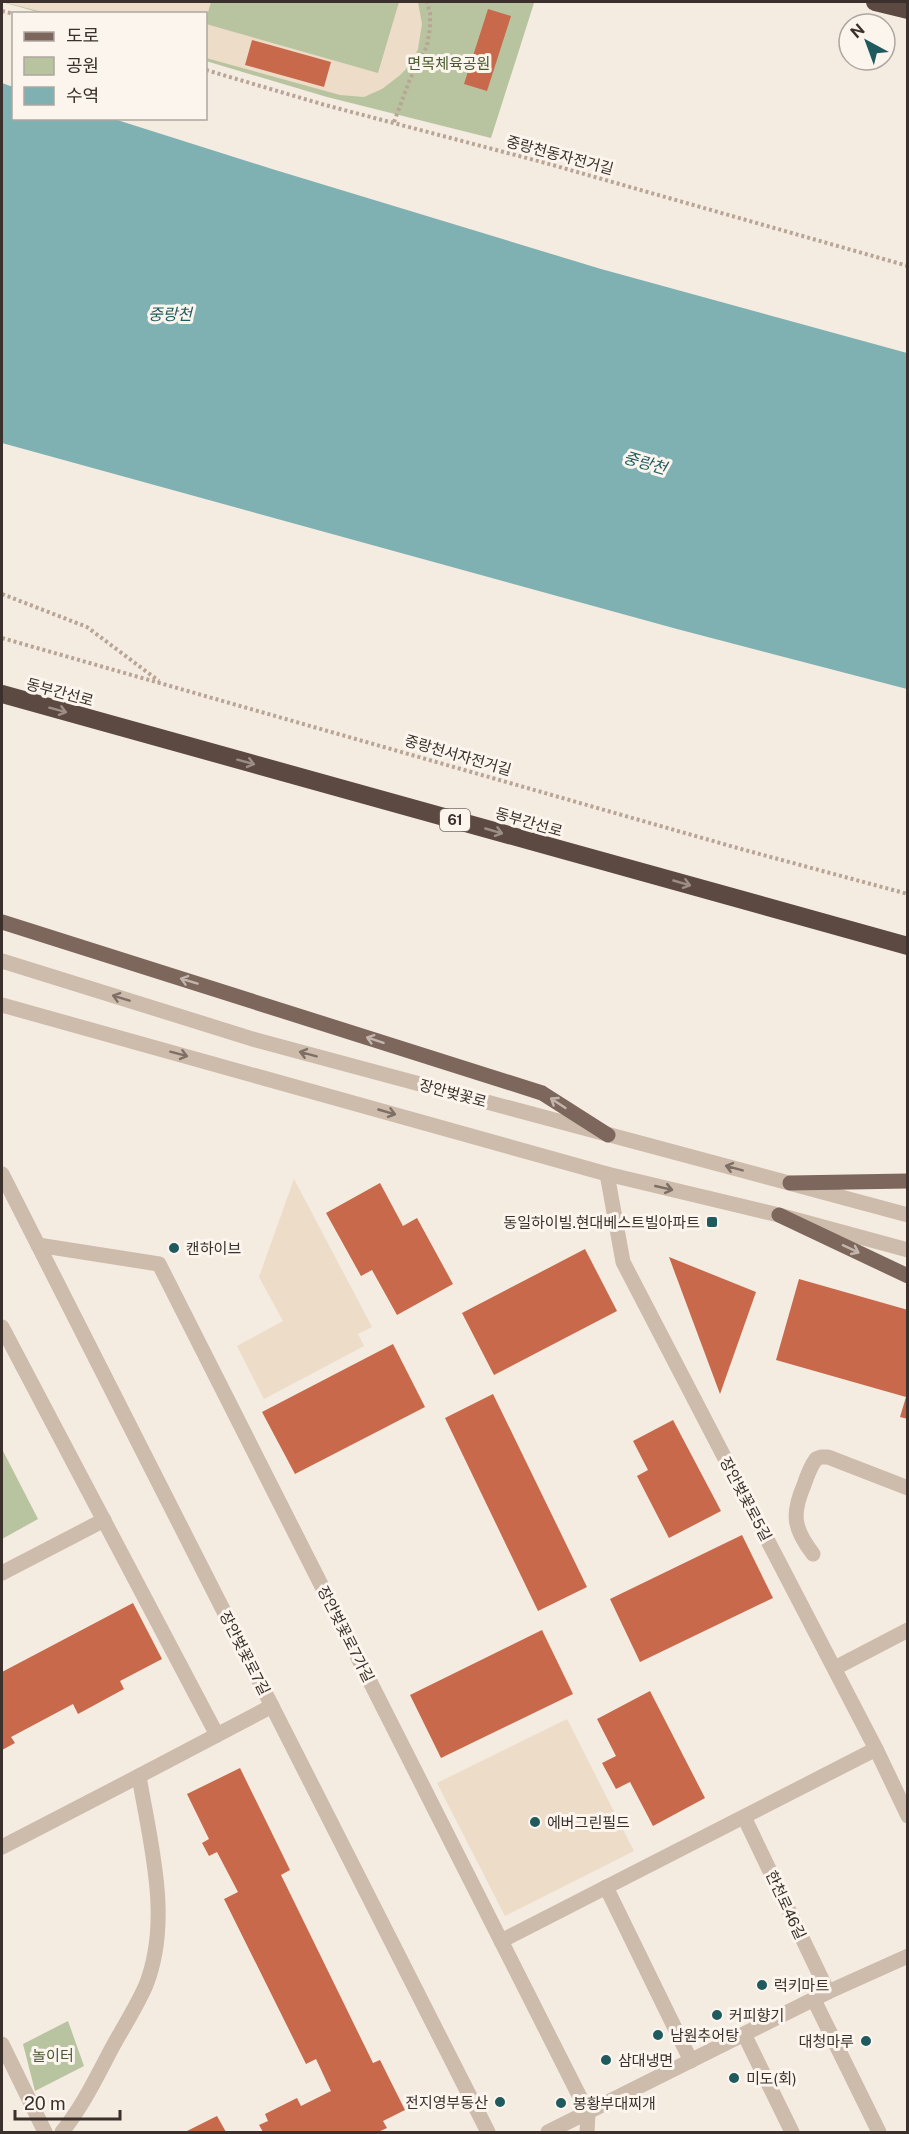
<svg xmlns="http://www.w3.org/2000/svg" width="909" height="2134" viewBox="0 0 909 2134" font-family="'Public Sans','Noto Sans KR',sans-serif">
  <rect width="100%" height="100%" fill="#f4ebe1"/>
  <g fill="#b8c4a0">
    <polygon points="2,2 530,2 534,3 491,138 327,97 206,61 206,14 41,13"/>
    <polygon points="2,1449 38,1519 2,1539"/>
    <polygon points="68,2021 84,2066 35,2091 23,2044"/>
  </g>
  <g fill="#ecdcc8">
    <polygon points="3,2 211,2 206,19 206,14 46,13"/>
    <polygon points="399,2 418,2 422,24 418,49 411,64 399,76 382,89 364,97 340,95 206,58 206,24 378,73"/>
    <polygon points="294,1179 372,1327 358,1334 364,1346 264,1399 237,1346 283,1321 259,1277"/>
    <polygon points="567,1719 634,1851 505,1916 437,1783"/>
  </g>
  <polygon fill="#7fb0b2" points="2,83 13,87 14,118 114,119 272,169 601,269 907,353 907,689 677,629 2,443"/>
  <g fill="#c8694b">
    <polygon points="488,9 511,16 487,91 464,84"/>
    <polygon points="252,40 331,62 324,87 245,65"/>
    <polygon points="380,1183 403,1226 417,1218 453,1284 397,1315 372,1270 361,1276 326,1213"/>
    <polygon points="585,1249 617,1311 494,1375 462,1313"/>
    <polygon points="669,1257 756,1292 720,1394"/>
    <polygon points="799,1279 908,1310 908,1419 900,1417 906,1397 776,1360"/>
    <polygon points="393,1344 425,1407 295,1474 262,1412"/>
    <polygon points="493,1394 587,1587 538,1611 445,1418"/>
    <polygon points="673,1420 721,1511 669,1538 637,1476 648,1470 633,1441"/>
    <polygon points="742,1535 773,1598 640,1662 610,1599"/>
    <polygon points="133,1603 162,1659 120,1681 124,1689 78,1714 73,1704 11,1737 15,1743 2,1750 2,1672"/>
    <polygon points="542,1630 573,1694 441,1758 410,1695"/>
    <polygon points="650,1691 705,1798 653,1826 630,1782 616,1789 602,1763 616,1756 597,1719"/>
    <polygon points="240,1768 290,1870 281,1875 373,2063 380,2060 405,2110 383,2121 387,2128 378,2132 263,2132 259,2125 268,2121 265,2114 297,2098 301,2106 331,2091 316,2059 306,2064 224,1899 238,1892 217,1852 209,1856 202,1843 209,1839 187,1794"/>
    <polygon points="217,2116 226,2132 185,2132"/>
  </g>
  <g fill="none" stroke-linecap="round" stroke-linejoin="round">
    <g stroke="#b9a596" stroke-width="4" stroke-dasharray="3 3" stroke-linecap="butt">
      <polyline points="2,11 14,14"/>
      <polyline points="206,70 325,105 542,162 908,266"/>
      <polyline points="394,122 410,79 427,46 430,28 430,13 427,2"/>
      <polyline points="2,594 87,627 159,681"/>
      <polyline points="2,638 741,849 908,894"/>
    </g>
    <g stroke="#cdbbac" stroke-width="15">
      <polyline points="2,961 256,1040 908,1215"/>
      <polyline points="2,1005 607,1174 779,1215 908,1250"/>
      <polyline points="2,1174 488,2132"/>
      <polyline points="607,1174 623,1262 876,1749 908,1816"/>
      <polyline points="38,1245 159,1264 588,2113 587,2132"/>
      <polyline points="2,1327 217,1735"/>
      <path d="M 813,1554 C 794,1529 791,1515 804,1485 C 807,1476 810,1467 816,1459 L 821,1457 L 828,1457 L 908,1488"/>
      <polyline points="2,1573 104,1520"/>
      <polyline points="835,1668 908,1630"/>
      <polyline points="744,1817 828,1992"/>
      <polyline points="2,1847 139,1776"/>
      <polyline points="606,1887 691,2061"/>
      <polyline points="501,1941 876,1749"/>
      <polyline points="814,2000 879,2132"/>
      <polyline points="744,2034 792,2132"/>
      <polyline points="2,2044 45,2132"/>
      <path d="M 62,2132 C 83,2106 97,2076 113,2046 C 124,2026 137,2006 146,1985 C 172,1919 150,1843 139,1776 L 272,1706"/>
      <polyline points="548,2132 828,1992 908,1956"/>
    </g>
    <g stroke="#7d675c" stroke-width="15">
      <polyline points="2,922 542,1093 608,1135"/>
      <polyline points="790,1183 908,1181"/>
      <polyline points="779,1215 908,1276"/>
    </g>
    <g stroke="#5c4a42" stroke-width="18">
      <polyline points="875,2 908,10"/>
      <polyline points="2,694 908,946"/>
    </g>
  </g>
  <defs><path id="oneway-shaft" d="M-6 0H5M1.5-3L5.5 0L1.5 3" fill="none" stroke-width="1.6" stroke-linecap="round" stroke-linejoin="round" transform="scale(1.5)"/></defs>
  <g stroke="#9c8e87">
    <use href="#oneway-shaft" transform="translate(58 710) rotate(15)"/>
    <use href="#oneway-shaft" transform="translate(246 762) rotate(15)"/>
    <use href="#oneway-shaft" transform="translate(494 831) rotate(16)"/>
    <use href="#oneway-shaft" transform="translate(682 883) rotate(16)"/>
  </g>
  <g stroke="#c2b5ac">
    <use href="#oneway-shaft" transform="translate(189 981) rotate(-163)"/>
    <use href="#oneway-shaft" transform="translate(375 1040) rotate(-162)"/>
    <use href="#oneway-shaft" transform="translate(558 1103) rotate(-147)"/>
    <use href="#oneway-shaft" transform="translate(851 1249) rotate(25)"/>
  </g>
  <g stroke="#7d6f65">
    <use href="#oneway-shaft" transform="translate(121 998) rotate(-163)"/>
    <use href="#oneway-shaft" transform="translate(179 1054) rotate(15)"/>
    <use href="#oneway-shaft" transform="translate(308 1054) rotate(-165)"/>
    <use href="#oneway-shaft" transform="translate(387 1112) rotate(16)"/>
    <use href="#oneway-shaft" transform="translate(734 1168) rotate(-165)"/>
    <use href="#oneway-shaft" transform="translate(664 1188) rotate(13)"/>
  </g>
  <g fill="#1f5a5e" stroke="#fbf5ee" stroke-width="2">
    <rect x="706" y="1216" width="12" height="12" rx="3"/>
    <circle cx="174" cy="1248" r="6"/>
    <circle cx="535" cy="1822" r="6"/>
    <circle cx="762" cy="1985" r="6"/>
    <circle cx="717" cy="2015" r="6"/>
    <circle cx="658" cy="2035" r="6"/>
    <circle cx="866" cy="2041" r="6"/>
    <circle cx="606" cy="2060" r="6"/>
    <circle cx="734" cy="2078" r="6"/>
    <circle cx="500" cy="2102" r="6"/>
    <circle cx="561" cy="2103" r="6"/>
  </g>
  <g text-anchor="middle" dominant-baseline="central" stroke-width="6" stroke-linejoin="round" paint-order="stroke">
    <rect fill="#fbf5ee" stroke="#756b66" stroke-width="1.5" x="440" y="809" width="30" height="22" rx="4.5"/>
    <g font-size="14" font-weight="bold" fill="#3b302b">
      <text x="455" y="820">61</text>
    </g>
    <g font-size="15" fill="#4a5a2e" stroke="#fbf5ee">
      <text x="449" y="63">면목체육공원</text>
      <text x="53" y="2055">놀이터</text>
    </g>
    <g font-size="15" fill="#3b302b" stroke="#fbf5ee">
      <text transform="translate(560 155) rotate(15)">중랑천동자전거길</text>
      <text transform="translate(60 692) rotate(15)">동부간선로</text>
      <text transform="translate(458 755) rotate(16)">중랑천서자전거길</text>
      <text transform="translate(529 822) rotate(16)">동부간선로</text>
      <text transform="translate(453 1093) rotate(15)">장안벚꽃로</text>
      <text transform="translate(746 1499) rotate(62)">장안벚꽃로5길</text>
      <text transform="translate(346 1634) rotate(63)">장안벚꽃로7가길</text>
      <text transform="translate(245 1653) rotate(63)">장안벚꽃로7길</text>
      <text transform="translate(786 1905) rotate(65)">한천로46길</text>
    </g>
    <g font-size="15" fill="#3b302b" stroke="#fbf5ee" text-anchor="start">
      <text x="700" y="1222" text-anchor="end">동일하이빌.현대베스트빌아파트</text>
      <text x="186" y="1248">캔하이브</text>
      <text x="547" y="1822">에버그린필드</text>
      <text x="774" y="1985">럭키마트</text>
      <text x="729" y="2015">커피향기</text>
      <text x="670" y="2035">남원추어탕</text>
      <text x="854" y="2041" text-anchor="end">대청마루</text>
      <text x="618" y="2060">삼대냉면</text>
      <text x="746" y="2078">미도(회)</text>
      <text x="488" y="2102" text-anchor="end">전지영부동산</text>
      <text x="573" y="2103">봉황부대찌개</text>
    </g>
    <g font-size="16" font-style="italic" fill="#1f5a5e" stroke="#fbf5ee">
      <text x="170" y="314">중랑천</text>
      <text transform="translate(645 463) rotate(16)">중랑천</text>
    </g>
  </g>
  <rect width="909" height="2134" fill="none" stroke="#3b302b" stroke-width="6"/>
  <rect x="12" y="12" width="195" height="108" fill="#fbf5ee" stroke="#aea6a0" stroke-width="1.5"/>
  <rect x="24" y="32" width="30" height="9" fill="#7d675c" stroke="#aea6a0" stroke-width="1.5"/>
  <text x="66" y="42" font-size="18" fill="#3b302b">도로</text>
  <rect x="24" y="57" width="30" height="18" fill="#b8c4a0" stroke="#aea6a0" stroke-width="1.5"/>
  <text x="66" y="72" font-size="18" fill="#3b302b">공원</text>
  <rect x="24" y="87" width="30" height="18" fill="#7fb0b2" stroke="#aea6a0" stroke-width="1.5"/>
  <text x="66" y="102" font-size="18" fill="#3b302b">수역</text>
  <g transform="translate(867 42) rotate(319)"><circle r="28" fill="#fbf5ee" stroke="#aea6a0" stroke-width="1.5"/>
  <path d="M0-4.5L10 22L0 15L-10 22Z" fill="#1f5a5e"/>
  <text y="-9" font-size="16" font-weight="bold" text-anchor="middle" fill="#3b302b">N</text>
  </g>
  <path d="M15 2110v9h105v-9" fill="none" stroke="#3b302b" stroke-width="3"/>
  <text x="24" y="2110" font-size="18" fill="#3b302b" stroke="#fbf5ee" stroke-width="4.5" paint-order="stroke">20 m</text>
</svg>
